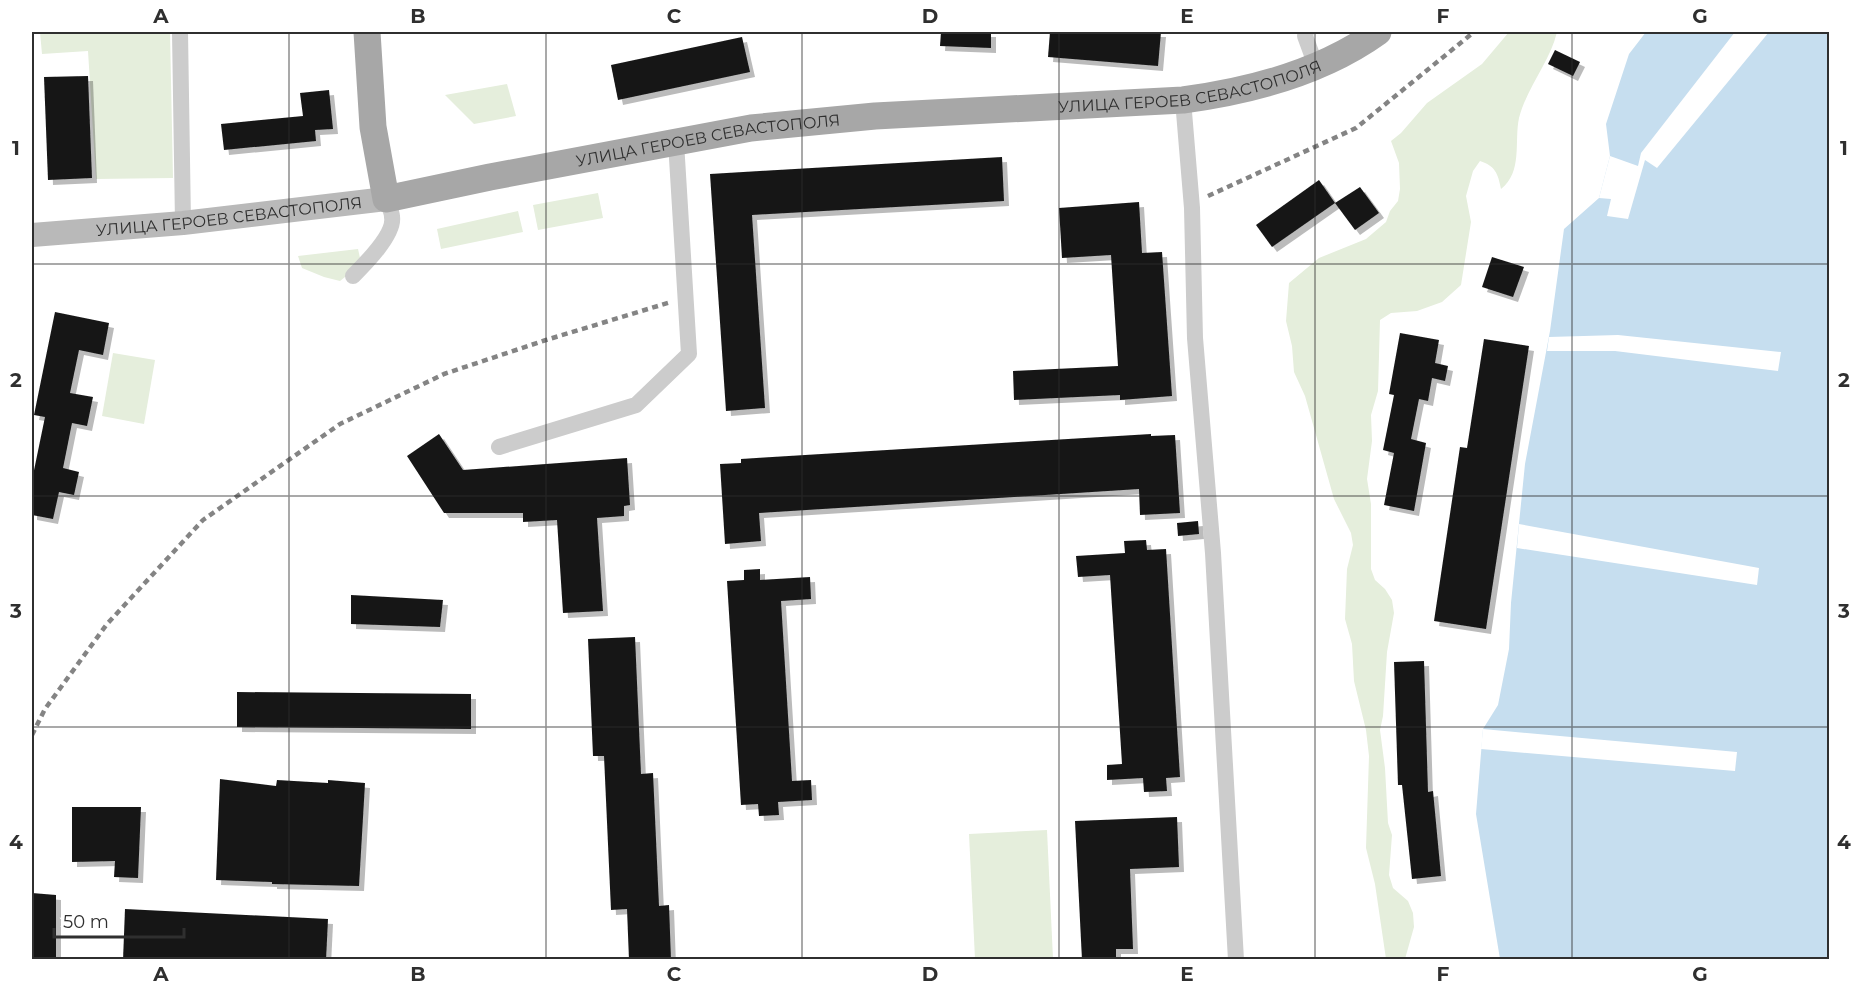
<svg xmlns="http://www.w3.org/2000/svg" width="1861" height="991" viewBox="0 0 1861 991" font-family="Montserrat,sans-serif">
  <defs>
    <filter id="shadow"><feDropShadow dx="5" dy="5" stdDeviation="0" flood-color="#0004"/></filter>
  </defs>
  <rect width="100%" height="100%" fill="#fff"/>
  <g fill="#e5eedc">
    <polygon points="40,32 170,32 173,178 96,179 88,51 42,54"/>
    <path d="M 1509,32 L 1557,32 C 1550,62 1527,87 1519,118 C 1514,141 1523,172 1501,189 C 1498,173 1495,166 1480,161 L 1473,171 L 1466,196 L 1471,222 L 1461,285 L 1442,302 L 1417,311 L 1391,313 L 1380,320 L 1378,391 L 1371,415 L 1372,441 L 1367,479 L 1371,504 L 1371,569 L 1375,580 L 1385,589 L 1392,600 L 1394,613 L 1387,652 L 1383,716 L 1380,730 L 1385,768 L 1388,823 L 1392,835 L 1389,875 L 1393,888 L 1408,901 L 1413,913 L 1414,927 L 1405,959 L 1386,959 L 1375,884 L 1366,848 L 1369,756 L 1366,730 L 1354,681 L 1352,644 L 1345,619 L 1347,569 L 1353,545 L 1351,533 L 1334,499 L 1305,396 L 1294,372 L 1292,346 L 1286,321 L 1289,283 L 1319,258 L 1366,239 L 1386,222 L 1390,211 L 1398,201 L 1400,189 L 1399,163 L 1391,141 L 1401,133 L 1427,103 L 1482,64 Z"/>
    <polygon points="507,84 516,116 474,124 445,95"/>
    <polygon points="598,193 603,218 538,230 533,205"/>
    <polygon points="518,211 523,232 441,249 437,229"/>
    <polygon points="358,249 360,258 350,273 340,281 324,277 302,268 298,256"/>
    <polygon points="113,353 155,360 144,424 102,416"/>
    <polygon points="1047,830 1053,959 975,959 969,834"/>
  </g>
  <polygon fill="#c6deef" points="1646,32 1829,32 1829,959 1500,959 1476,814 1483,729 1498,705 1509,649 1511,603 1525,464 1550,331 1564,229 1599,198 1610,156 1606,124 1629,54"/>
  <g fill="#fff">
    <polygon points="1735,32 1769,32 1657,168 1645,160 1628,219 1607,216 1611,199 1599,198 1610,156 1638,166 1641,153"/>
    <polygon points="1618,335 1781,352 1778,371 1615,351 1547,351 1549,337"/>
    <polygon points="1519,524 1759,568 1757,585 1517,548"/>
    <polygon points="1483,729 1737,752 1735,771 1481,749"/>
  </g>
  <g fill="#161616" filter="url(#shadow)">
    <polygon points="941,32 991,32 991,48 940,46"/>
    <polygon points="1050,32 1161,32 1158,66 1048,57"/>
    <polygon points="742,37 750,72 618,100 611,65"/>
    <polygon points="1555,50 1580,62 1573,76 1548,64"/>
    <polygon points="88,76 92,178 48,180 44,77"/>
    <polygon points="329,90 333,129 315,130 316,141 224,150 221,124 303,116 300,93"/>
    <polygon points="1002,157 1004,201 752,215 765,408 726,411 710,174"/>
    <polygon points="1319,180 1335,203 1272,247 1256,225"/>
    <polygon points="1360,187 1379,213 1355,230 1335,203"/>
    <polygon points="1139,202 1142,253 1162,252 1172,396 1120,400 1120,395 1014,400 1013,371 1118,366 1111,255 1062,258 1059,208"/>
    <polygon points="1492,257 1524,267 1513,297 1482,287"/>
    <polygon points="55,312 109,323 103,355 79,350 70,393 93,397 87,426 72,423 63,468 79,472 74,495 59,492 53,519 32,515 32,480 45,417 34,415"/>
    <polygon points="1400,333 1439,340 1435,363 1448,366 1445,381 1432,378 1428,401 1419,399 1411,439 1426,443 1414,511 1384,505 1394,453 1383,450 1394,395 1389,394"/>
    <polygon points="1484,339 1529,346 1486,629 1434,621 1460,447 1467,448"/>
    <polygon points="439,434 463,470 627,458 630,505 624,506 624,516 597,518 603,611 563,613 557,520 523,522 523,513 444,513 407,456"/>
    <polygon points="1151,434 1151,436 1175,435 1180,513 1140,515 1139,489 759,513 761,541 725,544 720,464 741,463 741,459"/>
    <polygon points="1198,521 1199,534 1178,536 1177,523"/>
    <polygon points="1146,540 1147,550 1166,549 1180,777 1166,778 1167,791 1144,792 1143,778 1107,780 1107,765 1122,764 1110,575 1078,577 1076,556 1125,553 1124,541"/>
    <polygon points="760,569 760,580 810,577 811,599 781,601 792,781 811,780 812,800 778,802 779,815 759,816 758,804 741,805 727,581 744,580 744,570"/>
    <polygon points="351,595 443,600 440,627 351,624"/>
    <polygon points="635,637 641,774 653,773 659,906 669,905 671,960 629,960 627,909 611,910 604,756 593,756 588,639"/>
    <polygon points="1424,661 1428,792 1433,791 1441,876 1412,879 1402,785 1398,785 1394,662"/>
    <polygon points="237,692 471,694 471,729 237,727"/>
    <polygon points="220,779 276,786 277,780 328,783 328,780 365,783 359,886 272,884 272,882 216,880"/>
    <polygon points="72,807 141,807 138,878 114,877 115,861 72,862"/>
    <polygon points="1177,817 1179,867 1130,869 1133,949 1116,949 1116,960 1082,960 1075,821"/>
    <polygon points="32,893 56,895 56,960 32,960"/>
    <polygon points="125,909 328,919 326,960 123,960"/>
  </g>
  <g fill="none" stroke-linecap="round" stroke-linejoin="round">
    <g stroke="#ccc" stroke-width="16">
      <polyline points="180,32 183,223"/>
      <polyline points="1306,32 1305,36 1316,66"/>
      <polyline points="1183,100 1192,208 1195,338 1213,553 1236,960"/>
      <path d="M 353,276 C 364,265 395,234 392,217 C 392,211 388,205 386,199"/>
      <polyline points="499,447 636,405 689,354 676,142"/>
    </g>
    <path stroke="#b9b9b9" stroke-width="24" id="s1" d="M 32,235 L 183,223 L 386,199"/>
    <path stroke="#a7a7a7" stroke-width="27" id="s2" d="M 367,32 L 373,127 L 386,199 L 490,177 L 751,128 L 875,116 L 1183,100 C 1251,91 1321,73 1378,32"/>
    <g stroke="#848484" stroke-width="4.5" stroke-dasharray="6 4.5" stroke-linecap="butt">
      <polyline points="1208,196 1356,128 1474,32"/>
      <polyline points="32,735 45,709 107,624 203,520 340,424 444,374 546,340 671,302"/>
    </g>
  </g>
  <path fill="none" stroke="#2f2f2f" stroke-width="1.5" stroke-opacity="0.55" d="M 289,32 L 289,960M 546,32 L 546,960M 802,32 L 802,960M 1059,32 L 1059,960M 1315,32 L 1315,960M 1572,32 L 1572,960M 32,264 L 1830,264M 32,496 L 1830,496M 32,727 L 1830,727"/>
  <g text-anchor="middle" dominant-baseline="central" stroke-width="6" stroke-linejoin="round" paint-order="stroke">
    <g font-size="16" fill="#2f2f2f" stroke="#fff">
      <text stroke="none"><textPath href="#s2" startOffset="982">УЛИЦА ГЕРОЕВ СЕВАСТОПОЛЯ</textPath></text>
      <text stroke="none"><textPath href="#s2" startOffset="496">УЛИЦА ГЕРОЕВ СЕВАСТОПОЛЯ</textPath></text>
      <text stroke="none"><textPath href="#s1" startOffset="198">УЛИЦА ГЕРОЕВ СЕВАСТОПОЛЯ</textPath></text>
    </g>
  </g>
  <rect width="1861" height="991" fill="none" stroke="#ffffff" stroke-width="66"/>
  <path d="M54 928v9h130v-9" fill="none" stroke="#2f2f2f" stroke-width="3"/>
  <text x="63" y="928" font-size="18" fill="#2f2f2f" stroke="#ffffff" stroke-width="4.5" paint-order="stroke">50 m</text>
  <rect x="33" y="33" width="1795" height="925" fill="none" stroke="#2f2f2f" stroke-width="2"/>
  <g font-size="20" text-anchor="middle" font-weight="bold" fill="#2f2f2f">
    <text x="161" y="23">A</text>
    <text x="418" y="23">B</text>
    <text x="674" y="23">C</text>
    <text x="930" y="23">D</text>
    <text x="1187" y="23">E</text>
    <text x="1443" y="23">F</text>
    <text x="1700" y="23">G</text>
    <text x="16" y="155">1</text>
    <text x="1844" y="155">1</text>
    <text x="16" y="387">2</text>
    <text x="1844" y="387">2</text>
    <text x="16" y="618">3</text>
    <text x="1844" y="618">3</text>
    <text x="16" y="849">4</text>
    <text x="1844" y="849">4</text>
    <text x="161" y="981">A</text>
    <text x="418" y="981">B</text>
    <text x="674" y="981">C</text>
    <text x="930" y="981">D</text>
    <text x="1187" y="981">E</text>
    <text x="1443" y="981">F</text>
    <text x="1700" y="981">G</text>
  </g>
</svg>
